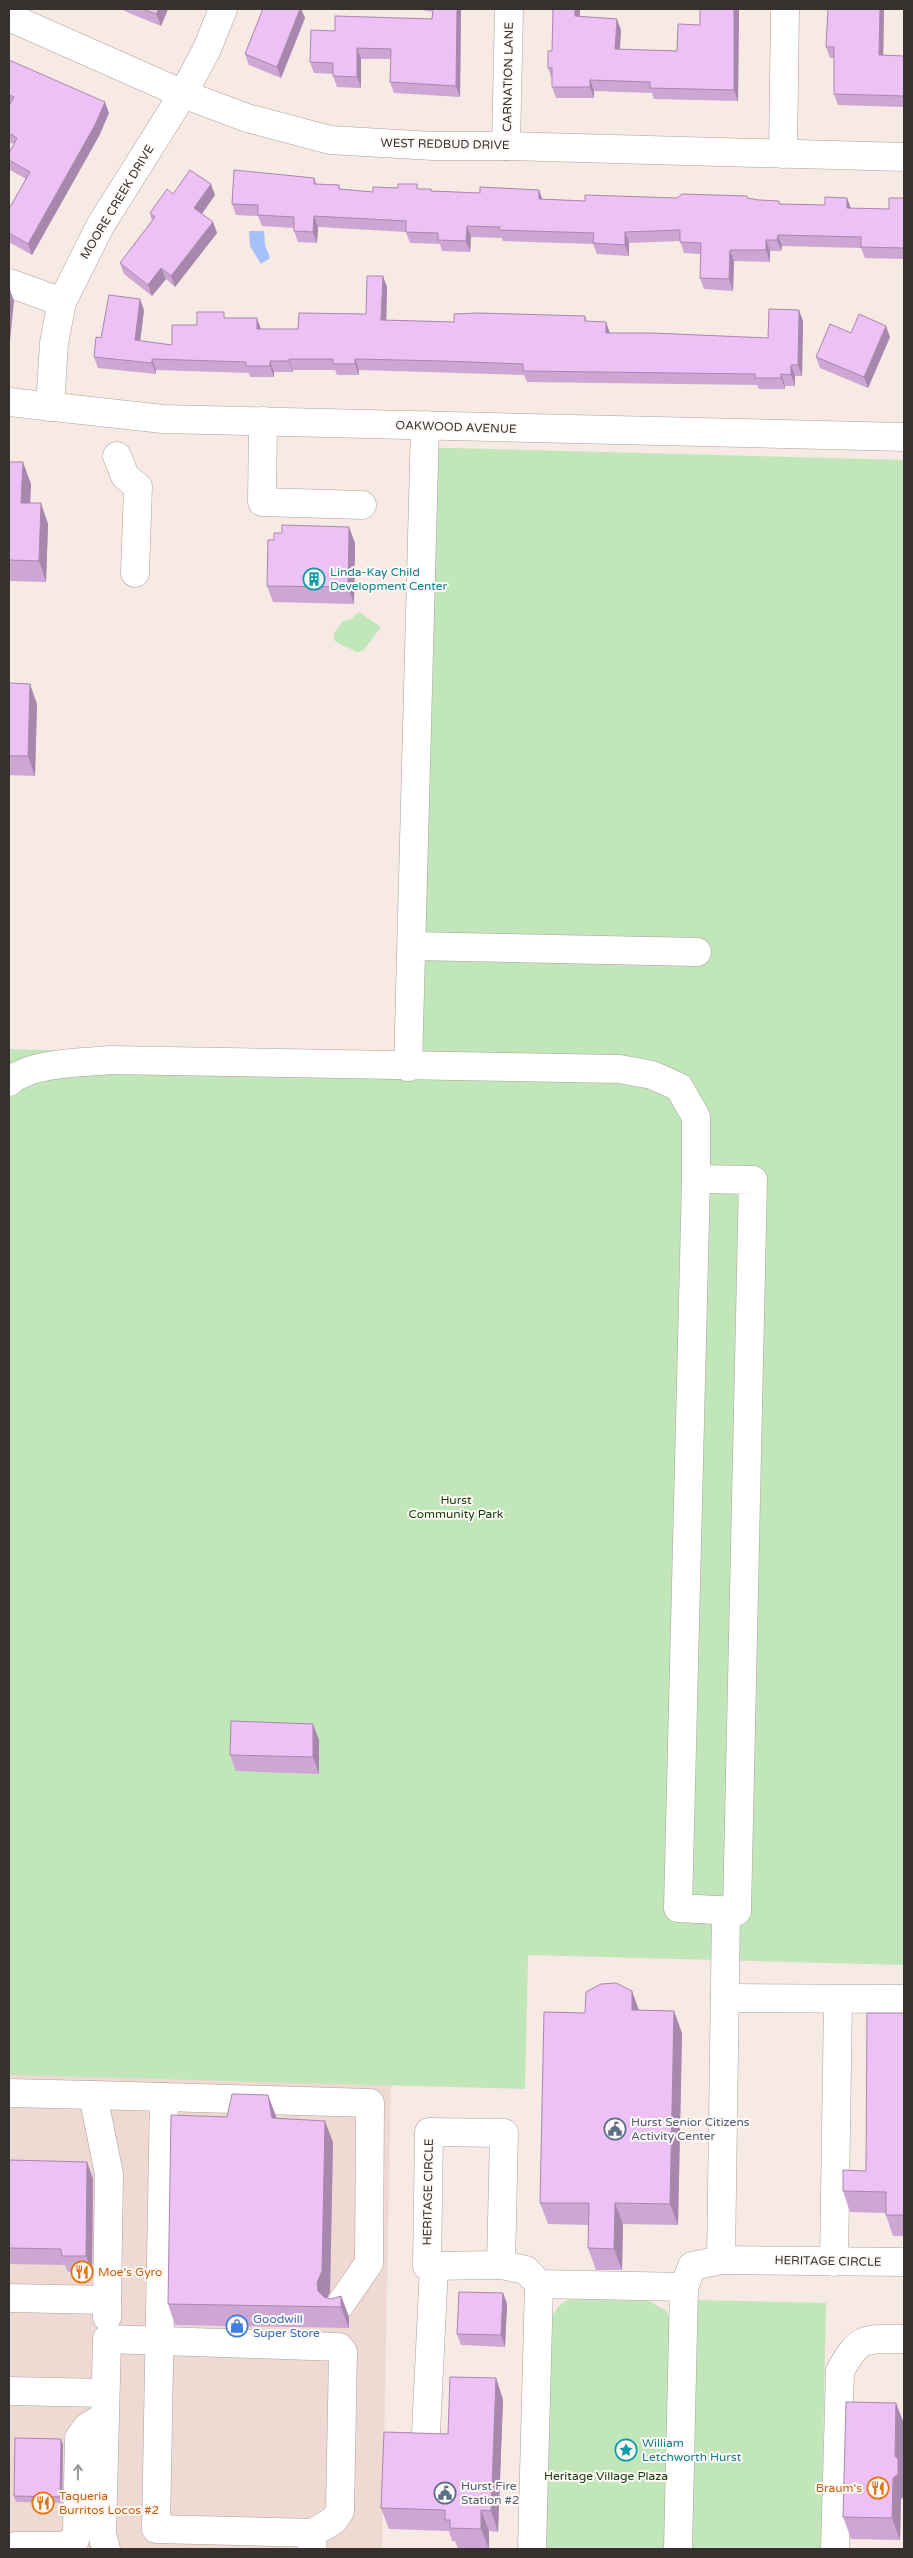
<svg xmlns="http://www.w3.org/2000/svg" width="913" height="2558" viewBox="0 0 913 2558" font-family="'Varela Round',sans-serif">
  <rect width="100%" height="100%" fill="#f7e9e4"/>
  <polygon fill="#eedad2" points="9,2075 391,2085 382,2549 9,2549"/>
  <g fill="#c1e6b9">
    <polygon points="411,447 904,460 904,1965 528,1955 525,2089 9,2075 9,1049 395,1059"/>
    <path d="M 359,612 L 381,627 L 363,651 L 357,652 C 349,647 340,646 334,640 L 334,633 L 344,620 L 350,620 Z"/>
    <path d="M 570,2299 L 649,2301 L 666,2311 L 672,2323 L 665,2549 L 543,2549 L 549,2327 C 553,2313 557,2304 570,2299 Z"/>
    <polygon points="696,2300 826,2303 821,2549 691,2549"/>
  </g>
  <polygon fill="#a6c1fa" points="249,231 264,231 265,245 270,258 261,264 250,246"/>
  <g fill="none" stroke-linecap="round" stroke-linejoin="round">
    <g stroke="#aca09b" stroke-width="29">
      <g id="minor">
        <polyline points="9,17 183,94 247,118 330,140 433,146 506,146 904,157"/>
        <polyline points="506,146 509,9"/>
        <polyline points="783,154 785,9"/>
        <polyline points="9,283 62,302"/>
        <polyline points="9,402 163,419 904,437"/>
        <polyline points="50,407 54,343 62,302 100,226 183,94 207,49 223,9"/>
        <polyline points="263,421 262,502 362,505"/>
        <polyline points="117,456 125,476 138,487 135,573"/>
        <polyline points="412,946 697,952"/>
        <polyline points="408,1067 425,425"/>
        <path d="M 9,1082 C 30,1062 82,1063 110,1060 L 620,1069 L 652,1075 L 679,1087 L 696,1117 L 696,1179 L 678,1908 L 737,1911 L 753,1180 L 696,1179"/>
        <polyline points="725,1998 904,1999"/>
        <polyline points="9,2093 93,2095 109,2174 107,2300"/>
        <polyline points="93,2095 164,2097 156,2529 313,2533"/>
        <polyline points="164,2097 370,2103 369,2263 340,2305"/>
        <polyline points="721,2260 904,2262"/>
        <polyline points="834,2262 838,1999"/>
        <polyline points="501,2265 504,2133 429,2132 427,2266 501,2265 526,2270 539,2284 532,2549"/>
        <polyline points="539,2284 684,2287"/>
        <polyline points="9,2298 107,2300 107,2317"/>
        <polyline points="9,2391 105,2393"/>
        <polyline points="426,2433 434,2266"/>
        <polyline points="9,2549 16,2546 64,2546 75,2540 77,2531 79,2438 87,2427 104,2417"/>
        <polyline points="106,2549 102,2534 107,2339 339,2347 343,2352 340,2511 334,2520 313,2533 312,2549"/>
        <polyline points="678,2549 684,2287 692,2266 721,2260 726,1911"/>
        <path d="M 835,2549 L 840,2371 C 860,2335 865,2339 904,2339"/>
      </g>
    </g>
    <use href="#minor" stroke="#fff" stroke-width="28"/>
  </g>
  <g fill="#cda6d4">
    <polygon points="121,9 168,9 161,26 129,13"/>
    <polygon points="263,9 301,9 305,18 281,78 249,65 245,54"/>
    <polygon points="416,9 461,9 460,97 394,93 390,82 391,59 361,59 361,88 337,87 333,76 333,74 314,73 310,62 335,31 432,19 432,12"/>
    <polygon points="551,9 580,9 580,16 621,30 620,49 677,51 700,25 700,9 739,9 738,101 654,99 652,93 594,91 594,98 556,98 552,87 552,79 548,68 552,51 553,13"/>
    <polygon points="828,9 884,9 883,56 904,56 904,107 838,105 834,94 834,58 830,58 826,47"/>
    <polygon points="9,60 109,113 99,136 32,255 9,242 9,209 26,179 10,170 9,167 9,153 14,144 9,142"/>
    <polygon points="314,178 317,184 339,185 340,189 373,192 417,184 418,189 432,191 480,193 539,190 542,199 585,201 747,196 747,198 780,204 825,205 847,198 851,208 889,209 904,198 904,259 865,258 861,248 782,246 781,251 770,251 770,262 734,261 733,291 704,289 700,278 700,254 684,253 680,241 629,243 629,256 597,254 593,244 503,241 502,238 471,237 470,252 442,251 440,244 410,243 406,232 318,227 317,243 298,242 294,231 294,228 262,226 258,216 236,215 232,204"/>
    <polygon points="173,194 215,195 202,214 213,222 217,233 175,287 166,279 152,296 124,274 120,263 152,221 150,213"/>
    <polygon points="387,287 386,320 454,322 585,316 587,321 610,333 768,338 803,321 802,376 795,376 795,386 785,386 785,389 759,389 757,385 527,382 524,375 359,370 359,375 337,375 335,370 293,370 293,372 274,372 274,377 250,377 249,373 156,370 156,374 98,368 94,357 101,338 144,310 140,341 172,345 197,325 227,318 261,329 298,329 366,314"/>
    <polygon points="851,333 890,337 868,388 820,368 816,357"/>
    <polygon points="9,462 31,484 30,503 48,524 46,582 9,581"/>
    <polygon points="282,533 355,543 354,604 273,602 267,586 274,540"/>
    <polygon points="9,683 37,704 35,776 9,775"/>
    <polygon points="319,1740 319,1774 236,1771 230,1755"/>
    <polygon points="639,2011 682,2033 678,2225 623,2224 622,2270 596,2270 588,2248 589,2225 548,2224 540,2203 585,2013"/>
    <polygon points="904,2013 904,2236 893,2236 886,2215 886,2213 850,2212 843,2191 866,2171"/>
    <polygon points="276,2116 276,2118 333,2142 330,2292 327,2298 331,2299 341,2296 349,2317 349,2328 175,2325 168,2304 227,2117"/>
    <polygon points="9,2160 87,2162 93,2179 92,2272 68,2272 65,2265 9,2264"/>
    <polygon points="503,2293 507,2304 505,2347 461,2345 457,2334"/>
    <polygon points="496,2378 503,2400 498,2532 489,2531 489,2549 458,2549 455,2541 452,2541 449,2531 389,2529 381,2508 448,2434"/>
    <polygon points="896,2403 904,2424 903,2471 904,2475 904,2497 901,2499 900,2540 851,2539 843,2517"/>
    <polygon points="61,2439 63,2445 62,2503 16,2502 14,2496"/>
  </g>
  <g fill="#a787ac">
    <polygon points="159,9 168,9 161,26 156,14"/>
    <polygon points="300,9 301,9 305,18 281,78 277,67"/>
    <polygon points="457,9 461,9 460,97 456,86"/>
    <polygon points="575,9 580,9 579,27 575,16"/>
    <polygon points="734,9 739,9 738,101 734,90"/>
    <polygon points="880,9 884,9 883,67 879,55"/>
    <polygon points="617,19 621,30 619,60 615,49"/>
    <polygon points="357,48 361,59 361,88 357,77"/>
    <polygon points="590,80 594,91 594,98 590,87"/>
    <polygon points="105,102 109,113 99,136 32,255 28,244"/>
    <polygon points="211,184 215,195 198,219 194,208"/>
    <polygon points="539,190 543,201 539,199"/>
    <polygon points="847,198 851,209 847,208"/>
    <polygon points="314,216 318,227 317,243 313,232"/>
    <polygon points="213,222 217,233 175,287 171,276"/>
    <polygon points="467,226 471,237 470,252 466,241"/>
    <polygon points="625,232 629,243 629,256 625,245"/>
    <polygon points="778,235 782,246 781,251 777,240"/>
    <polygon points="766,240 770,251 770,262 766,250"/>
    <polygon points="730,250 734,261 733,291 729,279"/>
    <polygon points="161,268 166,279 152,296 148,285"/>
    <polygon points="383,276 387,287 386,331 381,320"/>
    <polygon points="10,290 14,301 9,351 9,299"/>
    <polygon points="140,299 144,310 139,351 135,340"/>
    <polygon points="799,310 803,321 802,376 798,365"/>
    <polygon points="257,318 261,329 257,329"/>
    <polygon points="606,322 610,333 610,344 606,333"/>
    <polygon points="886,326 890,337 868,388 864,377"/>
    <polygon points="152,359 156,370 156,374 152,363"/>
    <polygon points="289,359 293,370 293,372 289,361"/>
    <polygon points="355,359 359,370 359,375 355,364"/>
    <polygon points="270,361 274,372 274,377 270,366"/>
    <polygon points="791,365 795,376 795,386 791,375"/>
    <polygon points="781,374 785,386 785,389 781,378"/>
    <polygon points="23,462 31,484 29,524 21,503"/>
    <polygon points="41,503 48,524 46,582 39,561"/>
    <polygon points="349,527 355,543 354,604 348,587"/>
    <polygon points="30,684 37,704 35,776 28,756"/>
    <polygon points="313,1724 319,1740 319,1774 313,1757"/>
    <polygon points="632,1991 640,2013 632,2010"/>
    <polygon points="674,2011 682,2033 678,2225 670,2204"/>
    <polygon points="268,2095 276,2116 279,2140 272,2118"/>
    <polygon points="325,2121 333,2142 330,2292 324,2304 318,2291 317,2283"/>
    <polygon points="87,2162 93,2179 92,2272 86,2256"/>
    <polygon points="615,2203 623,2224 622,2270 614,2249"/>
    <polygon points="503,2293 507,2304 505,2347 501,2335"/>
    <polygon points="341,2296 349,2317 349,2328 341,2307"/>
    <polygon points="496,2378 503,2400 498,2532 491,2511"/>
    <polygon points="896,2403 904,2424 903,2471 904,2475 904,2497 901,2499 900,2540 892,2518"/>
    <polygon points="61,2439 63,2445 62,2503 60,2497"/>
    <polygon points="481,2510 489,2531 489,2549 481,2529"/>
  </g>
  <g fill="#eec1f6" stroke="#a787ac">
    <polygon points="142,9 159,9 156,14"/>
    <polygon points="263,9 300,9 277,67 245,54"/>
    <polygon points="433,9 457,9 456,86 390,82 391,49 357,48 357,77 333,76 333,63 310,62 311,30 335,31 335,16 432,19"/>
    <polygon points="553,9 575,9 575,16 617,19 615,49 677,51 678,24 700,25 700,9 734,9 734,90 650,88 650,82 590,80 590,87 552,87 552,68 548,68 548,51 552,51"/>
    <polygon points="828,9 880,9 879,55 904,56 904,96 834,94 834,47 826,47"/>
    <polygon points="9,60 105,102 95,125 28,244 9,233 9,209 30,172 9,160 9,153 17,138 9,133 9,106 14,97 9,95"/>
    <polygon points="190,170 211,184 194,208 213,222 171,276 161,268 148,285 120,263 155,217 150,213 167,189 173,194"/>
    <polygon points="234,170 314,178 314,184 339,185 339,189 373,192 373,187 398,188 398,184 417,184 417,189 431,189 431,191 480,193 480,187 539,190 539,199 585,201 585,195 677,198 682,194 747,196 747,198 759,200 779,201 779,204 825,205 825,197 847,198 847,208 889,209 889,198 904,198 904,248 861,247 861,237 778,235 777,240 766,240 766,250 730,250 729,279 700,278 701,243 680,242 680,230 625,232 625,245 593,243 594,233 499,230 500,227 467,226 466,241 438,240 438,233 406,232 406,221 314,216 313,232 294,231 294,217 258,215 258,205 232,204"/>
    <polygon points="367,276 383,276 381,320 454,322 454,314 478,313 585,316 585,321 606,322 606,333 652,333 768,338 769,309 799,310 798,365 791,365 791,375 781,374 781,378 755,378 755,374 523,371 523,364 443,361 355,359 355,364 333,364 333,359 289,359 289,361 270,361 270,366 246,366 246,362 152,359 152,363 94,357 96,337 101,338 109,295 140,299 135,340 172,345 172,325 197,325 197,312 224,312 224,318 257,318 257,329 298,329 299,313 366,314"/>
    <polygon points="859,314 886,326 864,377 816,357 830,324 851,333"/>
    <polygon points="9,462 23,462 21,503 41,503 39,561 9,560"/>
    <polygon points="282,525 349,527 348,587 267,586 268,540 274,540 274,533 282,533"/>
    <polygon points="9,683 30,684 28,756 9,756"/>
    <polygon points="231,1721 313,1724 313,1757 230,1755"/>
    <polygon points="616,1983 632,1991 632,2010 674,2011 670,2204 615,2203 614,2249 588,2248 589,2203 540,2203 544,2012 585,2013 586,1992 601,1984"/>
    <polygon points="867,2013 904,2013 904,2215 886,2215 886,2192 843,2191 843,2170 866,2171"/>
    <polygon points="232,2094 268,2095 272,2118 325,2121 322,2271 317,2283 318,2291 324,2297 331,2299 341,2296 341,2307 168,2304 171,2115 227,2117"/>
    <polygon points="9,2160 87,2162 86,2256 62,2256 61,2249 9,2248"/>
    <polygon points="459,2292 503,2293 501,2335 457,2334"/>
    <polygon points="450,2377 496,2378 491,2511 481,2510 481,2529 450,2528 450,2520 445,2520 445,2510 381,2508 384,2432 448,2434"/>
    <polygon points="846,2402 896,2403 895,2456 898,2459 898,2475 893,2478 892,2518 843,2517"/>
    <polygon points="15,2438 61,2439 60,2497 14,2496"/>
  </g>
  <defs><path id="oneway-shaft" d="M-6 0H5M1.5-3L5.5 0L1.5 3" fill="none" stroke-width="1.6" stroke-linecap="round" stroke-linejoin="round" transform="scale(1.25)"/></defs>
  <use stroke="#9a9897" href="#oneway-shaft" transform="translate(78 2472) rotate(-89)"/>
  <defs>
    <g id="building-ring" transform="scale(1.125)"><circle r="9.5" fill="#fef9f6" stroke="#0f9aa8" stroke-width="1.5"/><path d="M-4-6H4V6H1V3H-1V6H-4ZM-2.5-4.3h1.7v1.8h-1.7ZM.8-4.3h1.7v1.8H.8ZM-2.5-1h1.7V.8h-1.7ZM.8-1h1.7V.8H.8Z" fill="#0f9aa8"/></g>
    <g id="civic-ring" transform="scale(1.125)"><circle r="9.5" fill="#fef9f6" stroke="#5c6f8a" stroke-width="1.5"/><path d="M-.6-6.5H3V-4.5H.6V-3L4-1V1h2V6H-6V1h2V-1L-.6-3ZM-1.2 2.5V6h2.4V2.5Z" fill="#5c6f8a"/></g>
    <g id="restaurant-ring" transform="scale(1.125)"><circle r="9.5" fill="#fef9f6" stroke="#e8710a" stroke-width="1.5"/><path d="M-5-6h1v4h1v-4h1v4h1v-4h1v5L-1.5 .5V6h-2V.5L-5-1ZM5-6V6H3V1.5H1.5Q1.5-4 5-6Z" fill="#e8710a"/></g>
    <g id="shop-ring" transform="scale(1.125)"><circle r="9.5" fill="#fef9f6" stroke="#3f7fe0" stroke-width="1.5"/><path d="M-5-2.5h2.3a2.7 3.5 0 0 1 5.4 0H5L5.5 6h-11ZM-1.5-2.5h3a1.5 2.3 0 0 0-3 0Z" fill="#3f7fe0"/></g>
    <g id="sight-ring" transform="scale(1.125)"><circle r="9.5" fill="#fef9f6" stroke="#0f9aa8" stroke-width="1.5"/><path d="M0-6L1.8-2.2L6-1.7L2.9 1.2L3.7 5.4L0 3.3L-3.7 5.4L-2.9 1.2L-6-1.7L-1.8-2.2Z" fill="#0f9aa8"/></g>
  </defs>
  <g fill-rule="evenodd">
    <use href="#building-ring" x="314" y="579"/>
    <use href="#civic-ring" x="615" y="2129"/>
    <use href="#restaurant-ring" x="82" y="2272"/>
    <use href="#shop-ring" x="237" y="2326"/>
    <use href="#sight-ring" x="626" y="2450"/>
    <use href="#restaurant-ring" x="878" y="2488"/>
    <use href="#civic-ring" x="445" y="2493"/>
    <use href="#restaurant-ring" x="43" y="2503"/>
  </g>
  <g text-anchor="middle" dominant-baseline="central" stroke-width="4" stroke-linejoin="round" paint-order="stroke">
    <g font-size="12" fill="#36312f" stroke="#fef9f6">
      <text transform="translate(508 77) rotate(-89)">CARNATION LANE</text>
      <text transform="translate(445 144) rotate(1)">WEST REDBUD DRIVE</text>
      <text transform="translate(117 202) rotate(-59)">MOORE CREEK DRIVE</text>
      <text transform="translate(456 427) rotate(2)">OAKWOOD AVENUE</text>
      <text transform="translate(428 2192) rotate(-89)">HERITAGE CIRCLE</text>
      <text transform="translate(828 2261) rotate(1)">HERITAGE CIRCLE</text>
    </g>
    <g font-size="12" fill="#0d838f" stroke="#fef9f6" text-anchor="start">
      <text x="330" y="572">Linda-Kay Child<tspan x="330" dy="14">Development Center</tspan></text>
      <text x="642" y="2443">William<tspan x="642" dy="14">Letchworth Hurst</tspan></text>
    </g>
    <g font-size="12" fill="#113c07" stroke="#fef9f6">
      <text x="456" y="1500">Hurst<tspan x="456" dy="14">Community Park</tspan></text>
      <text x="606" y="2476">Heritage Village Plaza</text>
    </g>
    <g font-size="12" fill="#4e5e75" stroke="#fef9f6" text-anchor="start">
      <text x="631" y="2122">Hurst Senior Citizens<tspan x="631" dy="14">Activity Center</tspan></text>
      <text x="461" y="2486">Hurst Fire<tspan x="461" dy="14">Station #2</tspan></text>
    </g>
    <g font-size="12" fill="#c56008" stroke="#fef9f6" text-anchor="start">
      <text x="98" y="2272">Moe's Gyro</text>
      <text x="862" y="2488" text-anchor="end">Braum's</text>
      <text x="59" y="2496">Taqueria<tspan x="59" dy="14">Burritos Locos #2</tspan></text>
    </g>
    <g font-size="12" fill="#366cbe" stroke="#fef9f6" text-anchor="start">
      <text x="253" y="2319">Goodwill<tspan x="253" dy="14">Super Store</tspan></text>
    </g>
  </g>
  <rect width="913" height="2558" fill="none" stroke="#36312f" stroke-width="20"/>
</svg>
